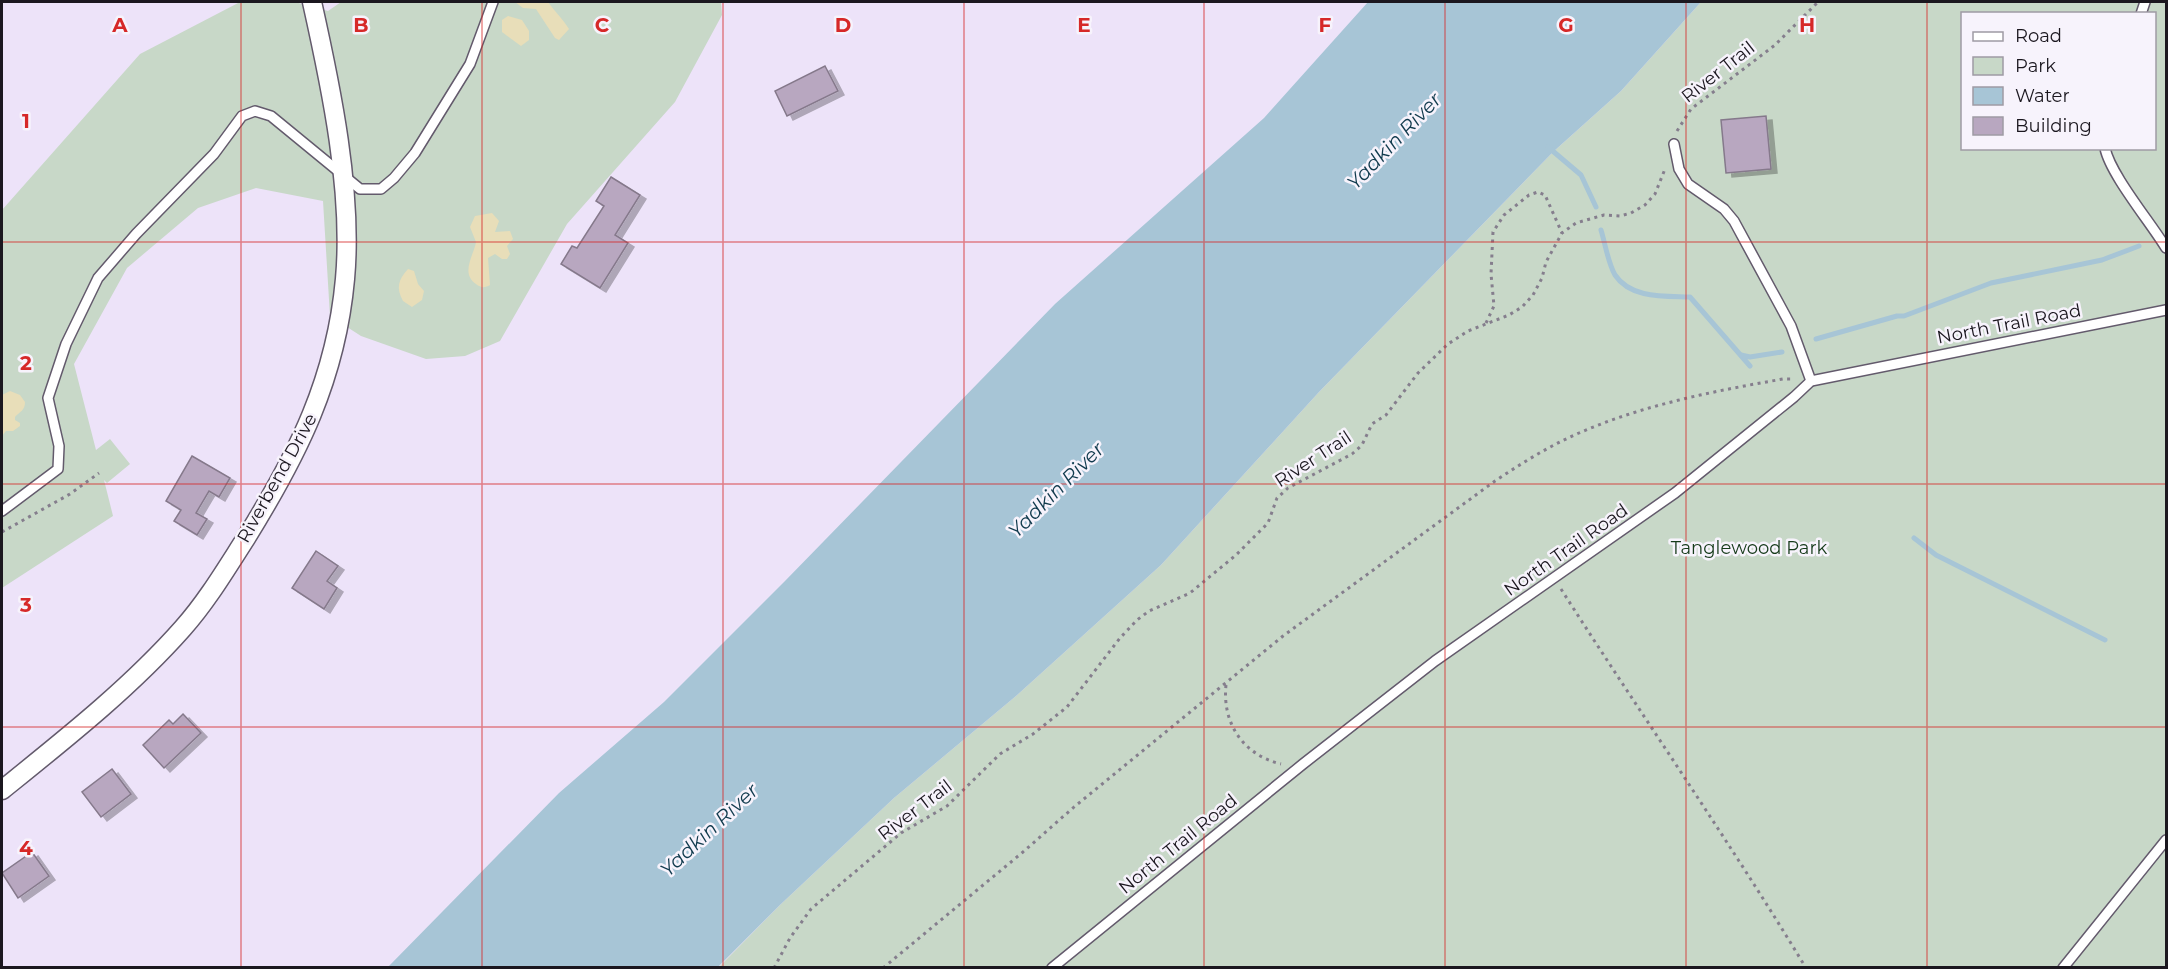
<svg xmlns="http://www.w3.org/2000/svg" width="2168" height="969" viewBox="0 0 2168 969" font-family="Montserrat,sans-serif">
  <defs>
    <filter id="shadow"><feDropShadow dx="6" dy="4" stdDeviation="0" flood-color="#0004"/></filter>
  </defs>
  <rect width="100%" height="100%" fill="#ede3f9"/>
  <g fill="#c8d8c8" fill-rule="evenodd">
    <polygon points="240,2 295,2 328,11 341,2 721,2 722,15 675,102 567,224 500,341 465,356 426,359 361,336 330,316 323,201 256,188 198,208 127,268 74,364 96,450 110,439 130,464 107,483 104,480 113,516 2,588 2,210 140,54"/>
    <path d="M 1701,2 L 2166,2 L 2166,967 L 718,968 L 781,904 L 894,798 L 1016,696 L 1161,565 L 1319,392 L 1553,152 L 1621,91 ZM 1962,14 L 2154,14 L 2154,148 L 1962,148 Z"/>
  </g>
  <g fill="#e8deb9">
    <path d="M 515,2 L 548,2 C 555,12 563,19 569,29 L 559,40 L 555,38 L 536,9 L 523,8 Z"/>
    <polygon points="508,16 522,20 529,31 529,40 521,46 502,32 502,20"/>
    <path d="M 492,213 L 499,221 L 495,232 L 510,231 L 513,239 L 507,246 L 510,254 L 507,259 L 502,259 L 495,254 L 488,258 L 490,285 C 485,288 481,288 476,284 C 460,273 474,255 476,242 L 470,227 L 475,216 Z"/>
    <path d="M 408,269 L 414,271 L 418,284 L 424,291 L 422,300 L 412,307 L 403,301 C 396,288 398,280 408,269 Z"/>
    <path d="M 10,391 L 20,395 L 25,402 C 25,411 20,411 15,417 L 15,420 L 20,423 L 20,426 L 13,431 L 6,431 L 2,436 L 2,395 Z"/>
  </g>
  <polygon fill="#a7c5d6" points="1368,2 1701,2 1621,91 1553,152 1319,392 1161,565 1016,696 894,798 781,904 718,967 388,967 559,793 664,702 785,581 1055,304 1264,118"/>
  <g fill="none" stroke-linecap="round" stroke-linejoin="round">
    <g stroke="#a7c5d6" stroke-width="5">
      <polyline points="1548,147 1581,175 1596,207"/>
      <path d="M 1601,230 C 1605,243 1608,263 1615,275 C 1631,299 1665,296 1690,297 L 1750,366"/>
      <polyline points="1816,339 1897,316 1904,316 1991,283 2102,260 2139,246"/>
      <polyline points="1741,355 1750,357 1782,352"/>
      <polyline points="1914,538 1936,555 2105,640"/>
    </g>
  </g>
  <g fill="#b8a7c0" stroke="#85798b" stroke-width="1.5" filter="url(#shadow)">
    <polygon points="825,66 838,91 787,116 775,91"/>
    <polygon points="1766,116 1771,169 1726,173 1721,120"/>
    <polygon points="611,177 640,195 615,235 628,243 600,288 561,264 572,246 577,248 604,206 596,201"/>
    <polygon points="192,456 230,478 219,497 209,491 196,513 207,519 197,535 174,521 181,510 166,501"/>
    <polygon points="316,551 338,566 327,581 337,588 324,609 292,588"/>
    <polygon points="183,714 201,733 164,768 143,745 169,720 173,724"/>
    <polygon points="112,769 131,794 101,817 82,792"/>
    <polygon points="32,852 49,876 18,898 2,873"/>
  </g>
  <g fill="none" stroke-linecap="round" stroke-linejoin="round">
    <g stroke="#635a6c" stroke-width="12">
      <g id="lane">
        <polyline points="2141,14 2145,2"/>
        <polyline points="1674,144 1679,169 1688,184 1724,209 1734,221 1791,326 1811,381"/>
        <path d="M 2105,148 C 2110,174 2151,223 2166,248"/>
        <polyline points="2,511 58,469 59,446 48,398 66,344 98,278 136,234 214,154 242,116 255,111 271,116 360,189 381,189 394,178 415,153 470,64 493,2"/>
        <polyline points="1052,968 1303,764 1435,661 1675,493 1794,397 1811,381 2166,310"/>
        <polyline points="2063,968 2166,840"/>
      </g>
    </g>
    <g stroke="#635a6c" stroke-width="21">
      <path id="street" d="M 2,790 C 64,740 130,688 183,628 C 207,601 226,569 246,538 C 298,454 336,379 345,279 C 353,192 331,87 312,2"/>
    </g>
    <g stroke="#857e8d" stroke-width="3" stroke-dasharray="3 4.5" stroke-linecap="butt">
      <polyline points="1677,131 1691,109 1775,45 1818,2"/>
      <polyline points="1486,323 1494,306 1491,274 1493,232 1504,215 1529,195 1538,192 1545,195 1562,233"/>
      <polyline points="2,532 70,494 99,473"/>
      <path d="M 1561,589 C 1642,716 1728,839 1806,968"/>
      <path d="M 1226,685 C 1222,723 1243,755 1281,764"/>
      <polyline points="774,968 790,938 811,909 901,833 947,806 1000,754 1033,734 1067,707 1120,638 1137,620 1149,611 1190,593 1236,555 1268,523 1277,498 1288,488 1352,454 1362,445 1372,424 1386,415 1418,373 1448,344 1468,331 1509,315 1522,307 1533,295 1542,278 1546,262 1562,233 1576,223 1604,215 1620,216 1631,213 1645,205 1655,194 1665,169"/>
      <path d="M 883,968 L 1023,852 L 1074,807 L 1283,636 L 1495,481 C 1522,463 1549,446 1579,433 C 1643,405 1714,391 1783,379 L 1792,379"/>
    </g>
    <use href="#lane" stroke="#fff" stroke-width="9"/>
    <use href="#street" stroke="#fff" stroke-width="18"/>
  </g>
  <path fill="none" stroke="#d62828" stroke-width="1.5" stroke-opacity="0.55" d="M 241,2 L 241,968M 482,2 L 482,968M 723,2 L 723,968M 964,2 L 964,968M 1204,2 L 1204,968M 1445,2 L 1445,968M 1686,2 L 1686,968M 1927,2 L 1927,968M 2,242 L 2166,242M 2,484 L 2166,484M 2,727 L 2166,727"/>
  <g text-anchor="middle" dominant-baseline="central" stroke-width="5" stroke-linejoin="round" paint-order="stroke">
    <g font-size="18" fill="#1b171f" stroke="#f7f3fc">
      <text transform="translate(1718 72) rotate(-38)">River Trail</text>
      <text transform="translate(2009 324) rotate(-11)">North Trail Road</text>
      <text transform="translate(1313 459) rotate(-33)">River Trail</text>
      <text transform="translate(277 478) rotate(-61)">Riverbend Drive</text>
      <text transform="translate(1566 550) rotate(-35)">North Trail Road</text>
      <text transform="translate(915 810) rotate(-37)">River Trail</text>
      <text transform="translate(1178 844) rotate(-39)">North Trail Road</text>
    </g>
    <g font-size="18" fill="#153a19" stroke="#f7f3fc">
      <text x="1749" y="548">Tanglewood Park</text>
    </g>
    <g font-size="20" font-style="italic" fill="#103a4d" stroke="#f7f3fc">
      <text transform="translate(1394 141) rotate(-46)">Yadkin River</text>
      <text transform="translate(1056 490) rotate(-45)">Yadkin River</text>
      <text transform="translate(709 830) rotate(-43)">Yadkin River</text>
    </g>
  </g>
  <g font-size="20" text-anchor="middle" font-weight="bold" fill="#d62828" stroke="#f7f3fc" stroke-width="5" stroke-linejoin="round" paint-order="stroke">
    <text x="120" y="32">A</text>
    <text x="361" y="32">B</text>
    <text x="602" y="32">C</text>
    <text x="843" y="32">D</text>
    <text x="1084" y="32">E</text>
    <text x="1325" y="32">F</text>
    <text x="1566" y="32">G</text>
    <text x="1807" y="32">H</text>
    <text x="26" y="128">1</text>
    <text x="26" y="370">2</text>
    <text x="26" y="612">3</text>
    <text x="26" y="855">4</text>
  </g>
  <rect width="2168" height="969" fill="none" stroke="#1b171f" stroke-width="6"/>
  <rect x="1961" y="12" width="195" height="138" fill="#f7f3fc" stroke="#9f9ba4" stroke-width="1.5"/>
  <rect x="1973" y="32" width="30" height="9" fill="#ffffff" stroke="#9f9ba4" stroke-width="1.5"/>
  <text x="2015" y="42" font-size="18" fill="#1b171f">Road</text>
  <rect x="1973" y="57" width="30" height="18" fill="#c8d8c8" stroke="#9f9ba4" stroke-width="1.5"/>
  <text x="2015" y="72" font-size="18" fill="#1b171f">Park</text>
  <rect x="1973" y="87" width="30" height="18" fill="#a7c5d6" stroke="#9f9ba4" stroke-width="1.5"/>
  <text x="2015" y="102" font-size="18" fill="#1b171f">Water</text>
  <rect x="1973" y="117" width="30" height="18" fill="#b8a7c0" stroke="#9f9ba4" stroke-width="1.5"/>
  <text x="2015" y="132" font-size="18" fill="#1b171f">Building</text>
</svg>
